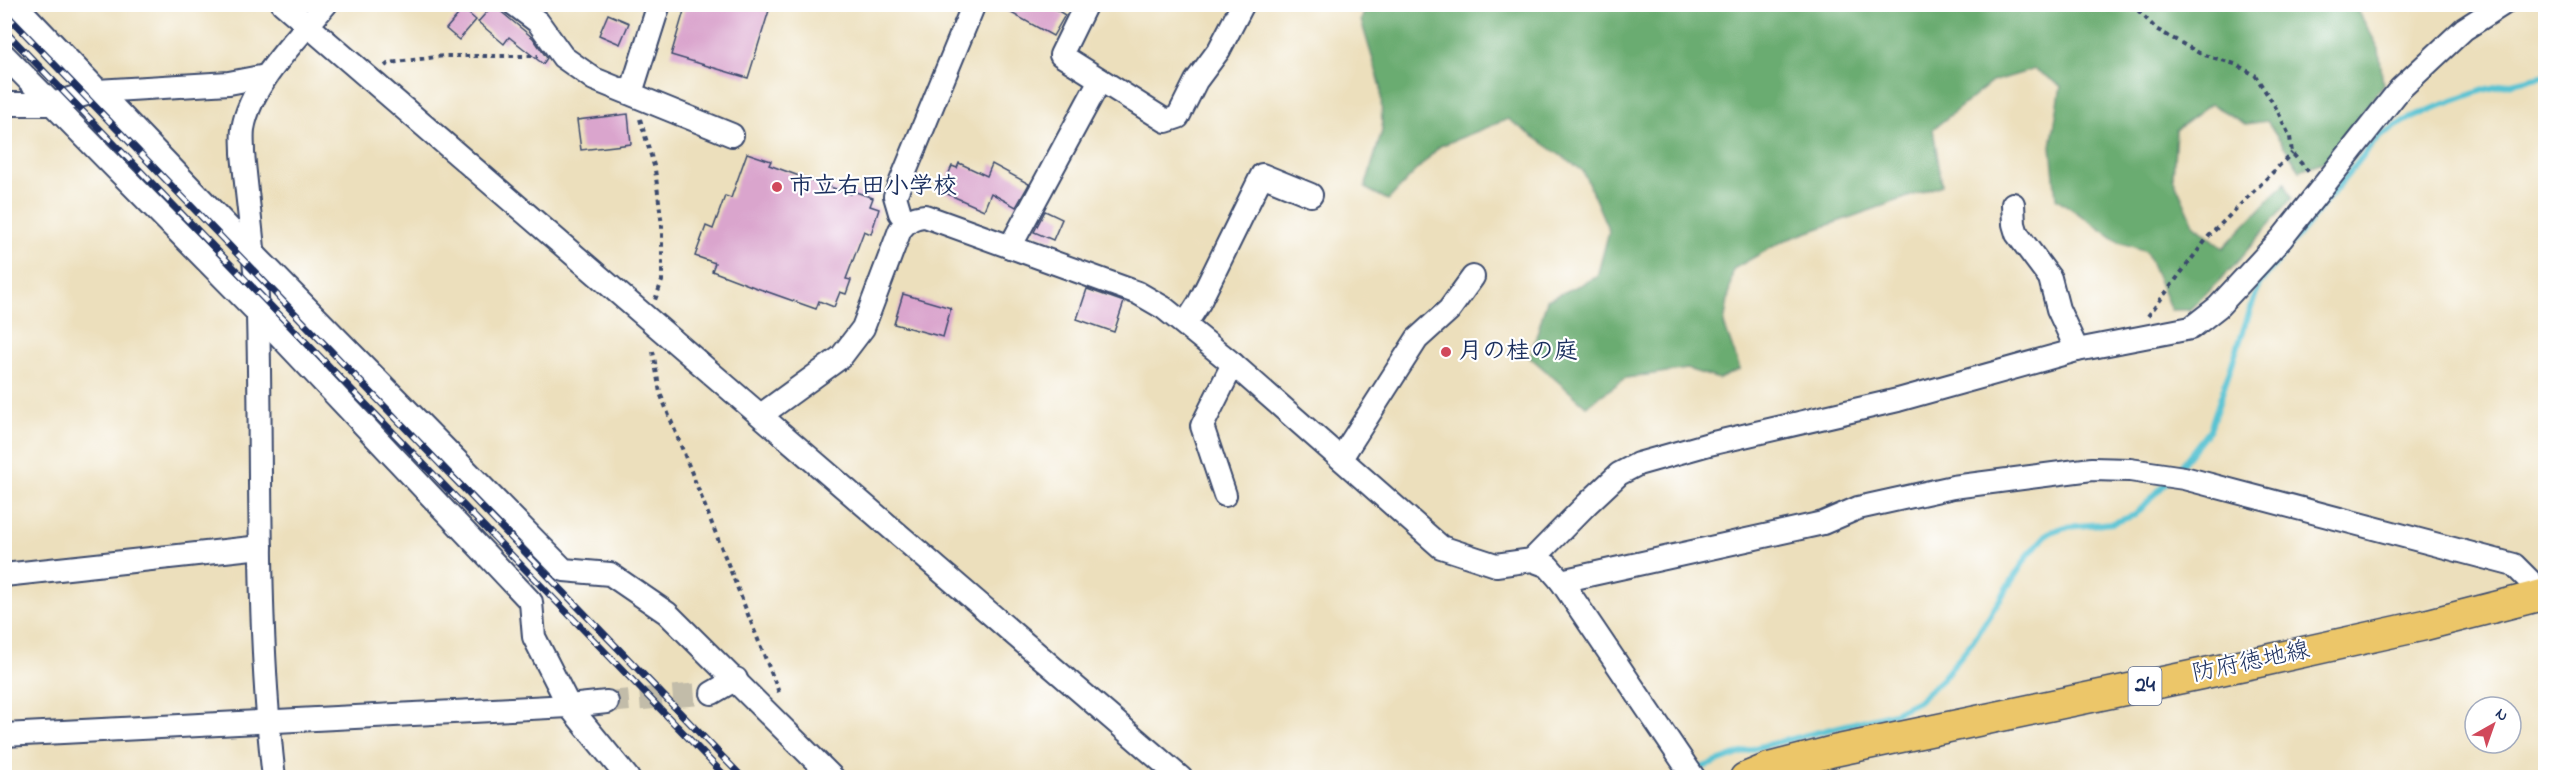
<svg xmlns="http://www.w3.org/2000/svg" width="2550" height="782" viewBox="0 0 2550 782" font-family="'Indie Flower','Klee One',sans-serif">
  <rect width="100%" height="100%" fill="#fff"/>
  <filter id="ink" filterUnits="userSpaceOnUse"><feTurbulence type="fractalNoise" baseFrequency=".0167" numOctaves="2"/><feDisplacementMap in="SourceGraphic" scale="12" xChannelSelector="R" yChannelSelector="G"/><feConvolveMatrix kernelMatrix="1 2 1 2 8 2 1 2 1" color-interpolation-filters="sRGB"/></filter>
  <filter id="wash" filterUnits="userSpaceOnUse"><feTurbulence type="fractalNoise" baseFrequency=".008" numOctaves="4" result="noise"/><feDisplacementMap in="SourceGraphic" scale="24" xChannelSelector="R" yChannelSelector="G"/><feGaussianBlur stdDeviation="1.35" result="paint"/><feColorMatrix in="noise" values="0 0 0 0 0 0 0 0 0 0 0 0 0 0 0 0 0 1.4 0 .05"/><feComposite in="paint" operator="in"/></filter>
  <g filter="url(#wash)">
    <rect width="100%" height="100%" fill="#ecdfbc"/>
    <polygon fill="#6aac71" stroke="#426e68" stroke-width="1.5" points="1367,5 2355,5 2379,49 2383,85 2325,161 2300,170 2267,121 2246,124 2211,104 2176,130 2173,177 2194,224 2223,248 2285,183 2292,198 2232,268 2189,310 2171,310 2146,251 2119,242 2056,198 2051,146 2061,86 2035,69 1992,82 1933,129 1942,185 1783,241 1733,269 1724,324 1740,369 1719,379 1687,369 1626,378 1586,406 1530,357 1547,300 1597,277 1609,231 1583,171 1508,119 1440,146 1388,200 1365,188 1382,131 1381,87 1361,20"/>
    <g fill="none" stroke-linecap="round" stroke-linejoin="round">
      <g stroke="#58c3d3" stroke-width="6">
        <polyline points="2177,471 2210,429 2259,284 2379,136 2409,119 2439,106 2483,90 2546,75"/>
        <polyline points="1673,778 1755,748 1894,713 1918,701 1942,679 1973,641 2029,554 2048,533 2065,527 2113,523 2135,515 2168,481"/>
      </g>
    </g>
    <g id="blocks">
      <g fill="#daa5cd">
        <polygon points="686,4 771,4 748,78 671,55"/>
        <polygon points="995,4 1047,4 1065,15 1053,36"/>
        <polygon points="493,5 533,38 547,58 543,64 509,37 504,44 478,22"/>
        <polygon points="463,9 476,20 459,40 446,29"/>
        <polygon points="608,14 629,23 620,44 599,35"/>
        <polygon points="628,114 631,144 581,150 577,120"/>
        <polygon points="747,153 771,161 769,165 824,185 851,194 853,191 873,198 870,206 879,209 871,234 864,231 846,279 851,280 846,294 840,292 834,307 819,301 816,309 754,287 712,271 715,263 695,256 706,226 713,229 725,196 731,198"/>
        <polygon points="959,163 987,176 992,164 1029,184 1016,207 991,193 984,210 941,191 952,166 957,168"/>
        <polygon points="1045,211 1062,219 1053,240 1034,232"/>
        <polygon points="1087,289 1124,302 1114,332 1077,319"/>
        <polygon points="903,294 951,308 943,337 894,324"/>
      </g>
    </g>
  </g>
  <g filter="url(#ink)">
    <use href="#blocks" fill-opacity="0" stroke="#3a496c" stroke-width="1.5"/>
    <g fill="none" stroke-linecap="round" stroke-linejoin="round">
      <polyline stroke="#c2bca9" stroke-width="22" stroke-dasharray="22 11" stroke-linecap="butt" points="607,702 712,693"/>
      <g stroke="#3a496c" stroke-width="26">
        <g id="minor">
          <polyline points="15,4 253,253 564,570 610,574 667,613 833,778"/>
          <polyline points="283,4 1181,778"/>
          <polyline points="514,4 538,22 563,57 594,79 732,135"/>
          <polyline points="1086,4 1061,55 1166,121 1178,117 1196,81 1219,50 1243,4"/>
          <polyline points="4,55 258,313 531,602 534,637 569,706 628,778"/>
          <polyline points="631,93 659,4"/>
          <polyline points="4,104 52,104 97,91 229,83 266,76"/>
          <polyline points="2013,204 2014,224 2017,234 2050,278 2058,309 2077,350"/>
          <polyline points="907,221 900,213 895,196 974,4"/>
          <polyline points="1010,247 1100,80"/>
          <polyline points="1186,323 1199,303 1262,175 1311,195"/>
          <path d="M 761,415 L 841,357 L 863,328 L 900,230 C 908,220 913,217 925,216 L 1138,293 L 1164,308 L 1233,364 L 1441,547 L 1496,565 L 1532,560 L 1548,566 L 1561,581 L 1694,778"/>
          <polyline points="1341,458 1417,339 1449,310 1473,277"/>
          <polyline points="1225,495 1202,426 1233,364"/>
          <polyline points="1532,560 1587,504 1619,474 1638,464 1709,444 1898,400 2077,350 2191,328 2218,307 2282,238 2400,89 2464,29 2503,4"/>
          <polyline points="4,575 261,547"/>
          <polyline points="1561,581 1823,523 1858,508 1953,487 2092,469 2130,470 2184,478 2514,565 2531,582 2537,597"/>
          <polyline points="712,693 736,679"/>
          <polyline points="4,735 569,706 607,702"/>
          <path d="M 274,778 C 256,624 262,469 258,316 C 256,261 248,207 243,153 C 243,145 242,137 243,129 C 250,84 297,39 326,4"/>
        </g>
      </g>
      <g stroke="#3a496c" stroke-width="33">
        <polyline id="major" points="1745,778 1769,768 1834,751 2258,662 2425,625 2546,594"/>
      </g>
      <g stroke="#3a496c" stroke-width="4" stroke-dasharray="4.5 4.5" stroke-linecap="butt">
        <polyline points="2132,4 2156,29 2201,54 2235,64 2255,75 2276,108 2290,137 2292,153 2309,172"/>
        <polyline points="385,66 389,63 444,56 538,56"/>
        <polyline points="640,119 655,169 662,226 662,281 655,300"/>
        <polyline points="2148,316 2209,236 2292,153"/>
        <polyline points="653,351 660,393 780,695"/>
      </g>
      <use href="#minor" stroke="#fff" stroke-width="22"/>
      <use href="#major" stroke="#ecc669" stroke-width="30"/>
      <g stroke="#1b2f5e" stroke-width="7">
        <g id="rail">
          <polyline points="4,12 743,778"/>
          <polyline points="4,30 727,778"/>
        </g>
      </g>
      <use href="#rail" stroke="#fff" stroke-width="4.5" stroke-dasharray="14" stroke-linecap="butt"/>
    </g>
  </g>
  <g fill="#d1495b" stroke="#fff" stroke-width="2">
    <circle cx="777" cy="187" r="6"/>
    <circle cx="1446" cy="352" r="6"/>
  </g>
  <g text-anchor="middle" dominant-baseline="central" stroke-width="4.5" stroke-linejoin="round" paint-order="stroke">
    <rect fill="#fff" stroke="#5f6d8e" stroke-width="1.5" x="2128.5" y="667" width="33" height="38" rx="4.5"/>
    <g font-size="22" font-weight="bold" fill="#1b2f5e">
      <text x="2145" y="686">24</text>
    </g>
    <g font-size="24" font-weight="bold" fill="#1b2f5e" stroke="#fff" text-anchor="start">
      <text x="789" y="187">市立右田小学校</text>
      <text x="1458" y="352">月の桂の庭</text>
    </g>
    <g font-size="24" fill="#1b2f5e" stroke="#fff">
      <text transform="translate(2251 663) rotate(-12)">防府徳地線</text>
    </g>
  </g>
  <rect width="2550" height="782" fill="none" stroke="#fff" stroke-width="24"/>
  <g transform="translate(2493 725) rotate(40)"><circle r="28" fill="#ffffff" stroke="#a4acbf" stroke-width="1.5"/>
  <path d="M0-4.5L10 22L0 15L-10 22Z" fill="#d1495b"/>
  <text y="-9" font-size="16" font-weight="bold" text-anchor="middle" fill="#1b2f5e">N</text>
  </g>
</svg>
